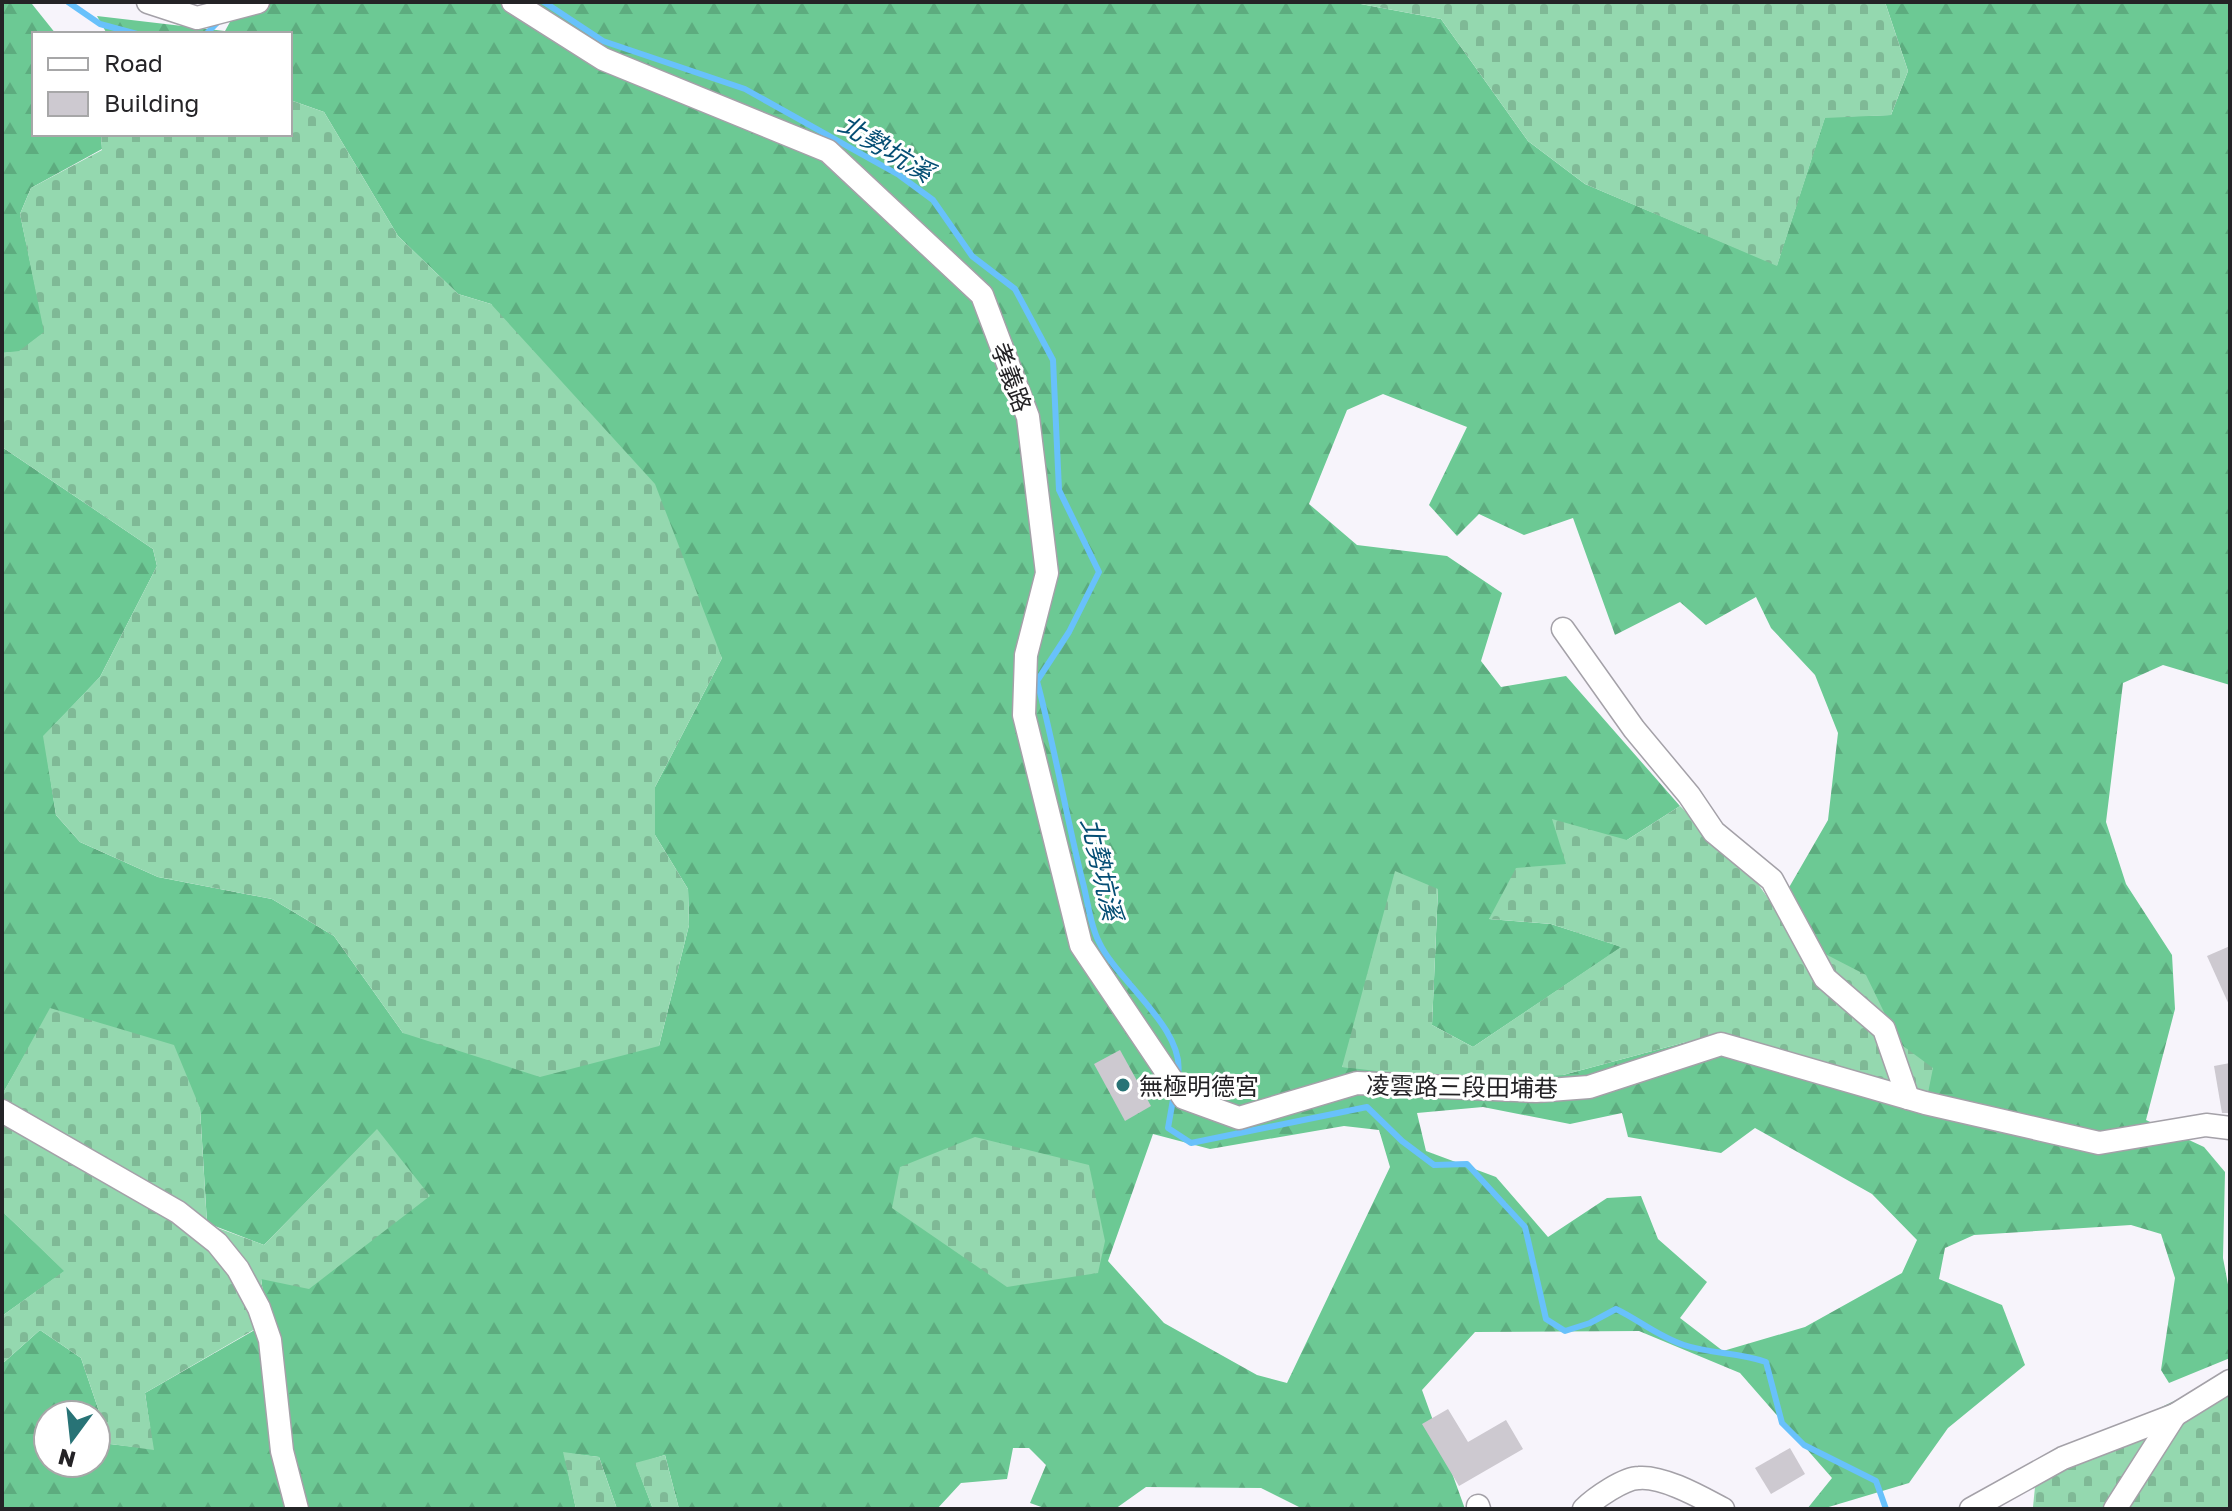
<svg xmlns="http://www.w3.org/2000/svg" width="2232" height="1511" viewBox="0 0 2232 1511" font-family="'Golos Text','Noto Sans TC',sans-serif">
  <defs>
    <pattern id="forest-firs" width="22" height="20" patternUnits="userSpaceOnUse" patternTransform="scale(2)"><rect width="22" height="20" fill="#6cc994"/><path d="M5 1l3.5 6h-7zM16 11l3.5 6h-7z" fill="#5dac7f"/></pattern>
    <pattern id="cemetery-stones" width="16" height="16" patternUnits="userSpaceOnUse" patternTransform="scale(2)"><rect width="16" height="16" fill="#94d8af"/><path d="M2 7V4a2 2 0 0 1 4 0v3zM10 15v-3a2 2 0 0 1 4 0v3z" fill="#7fb996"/></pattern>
  </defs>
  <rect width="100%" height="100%" fill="#f7f4fb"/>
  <g fill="url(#forest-firs)" fill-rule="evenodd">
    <path d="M 241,2 L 1350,2 L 1441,19 L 1528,141 L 1585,184 L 1777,265 L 1825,117 L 1891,115 L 1908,71 L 1885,2 L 2230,2 L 2230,685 L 2163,665 L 2123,683 L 2106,822 L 2126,884 L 2172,955 L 2175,1009 L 2146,1120 L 2204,1147 L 2225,1172 L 2223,1258 L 2230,1295 L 2230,1358 L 2169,1383 L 2161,1370 L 2175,1278 L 2161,1234 L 2131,1225 L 1974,1235 L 1945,1248 L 1939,1279 L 2002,1305 L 2025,1365 L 1948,1428 L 1909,1483 L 1822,1509 L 1807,1509 L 1832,1478 L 1740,1373 L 1639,1331 L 1475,1332 L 1422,1390 L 1465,1509 L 1303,1509 L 1261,1488 L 1146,1487 L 1115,1509 L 1047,1509 L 1030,1503 L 1046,1465 L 1029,1448 L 1013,1448 L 1007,1479 L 961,1483 L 937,1509 L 679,1509 L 665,1455 L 636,1464 L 653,1509 L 617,1509 L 599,1457 L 564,1453 L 576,1509 L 2,1509 L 2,1364 L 40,1330 L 81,1358 L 110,1444 L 153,1449 L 145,1393 L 267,1323 L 261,1278 L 377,1130 L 264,1245 L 207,1223 L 200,1108 L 51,1009 L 2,1095 L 2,447 L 153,549 L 157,566 L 100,677 L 44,736 L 56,815 L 80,842 L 158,877 L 272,899 L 334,936 L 403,1033 L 659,1046 L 689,925 L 688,889 L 655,835 L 655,787 L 722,658 L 491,304 L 458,294 L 398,236 L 324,112 L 290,100 L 290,34 L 107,34 L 97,16 L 225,31 ZM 1383,394 L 1467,427 L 1429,505 L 1457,536 L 1479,514 L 1524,535 L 1573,518 L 1615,635 L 1680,602 L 1706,625 L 1756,597 L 1771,628 L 1815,675 L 1838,733 L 1828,820 L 1776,910 L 1798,940 L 1899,1043 L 1837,1066 L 1750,1044 L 1686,1042 L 1563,1075 L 1342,1067 L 1438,889 L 1432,1025 L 1473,1047 L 1622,947 L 1551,924 L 1489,919 L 1566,864 L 1627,840 L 1680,806 L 1566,676 L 1501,687 L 1481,661 L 1502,593 L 1447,556 L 1357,545 L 1309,504 L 1347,410 ZM 1483,1107 L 1570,1124 L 1622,1113 L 1628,1137 L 1721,1153 L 1755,1128 L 1872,1194 L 1917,1240 L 1902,1273 L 1805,1327 L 1723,1351 L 1680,1318 L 1707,1282 L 1658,1239 L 1641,1196 L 1607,1198 L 1548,1237 L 1496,1177 L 1426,1151 L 1417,1113 ZM 1344,1126 L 1379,1130 L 1390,1167 L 1287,1383 L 1257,1375 L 1164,1323 L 1108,1261 L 1153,1134 L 1210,1149 ZM 48,1415 L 96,1415 L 96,1463 L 48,1463 Z"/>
    <polygon points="2,4 32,4 56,34 34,34 34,134 101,134 102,149 31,188 20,214 45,332 19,352 2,353"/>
    <polygon points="2,1211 65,1271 2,1316"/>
  </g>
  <g fill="url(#cemetery-stones)">
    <polygon points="1350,2 1885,2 1908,71 1891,115 1825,118 1777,266 1585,184 1528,141 1441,19"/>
    <polygon points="290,100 324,112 398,236 458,294 491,304 655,484 722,658 655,787 655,835 688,889 689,925 659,1046 540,1077 403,1033 334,936 272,899 158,877 80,842 56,815 43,736 100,677 157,566 153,549 2,447 2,353 19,351 44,332 20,214 31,188 102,150 101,134 290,134"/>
    <polygon points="1680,806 1753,877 1798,940 1866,975 1899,1043 1933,1068 1927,1098 1837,1066 1750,1044 1686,1042 1563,1075 1471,1082 1342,1067 1395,871 1438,889 1432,1025 1473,1047 1621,947 1551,924 1489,919 1516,868 1566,864 1552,819 1627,840"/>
    <polygon points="50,1008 174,1045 200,1108 207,1224 264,1245 377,1129 430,1196 309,1289 261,1279 267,1322 145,1393 154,1450 110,1444 81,1358 40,1330 2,1364 2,1316 64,1271 2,1211 2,1095"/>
    <polygon points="975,1137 1089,1165 1105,1241 1098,1273 1007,1287 892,1208 900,1167"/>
    <polygon points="2230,1374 2230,1509 2033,1507 2037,1467"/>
    <polygon points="563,1452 599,1457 617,1509 576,1509"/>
    <polygon points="665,1455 679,1509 653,1509 635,1463"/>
  </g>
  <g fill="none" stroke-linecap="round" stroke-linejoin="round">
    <g stroke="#68c1fb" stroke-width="6">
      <polyline points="68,2 100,24 137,34"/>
      <path d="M 544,2 L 603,41 L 745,89 L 899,175 L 933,200 L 972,256 L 1015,289 L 1053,360 L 1059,490 L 1099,572 L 1069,632 L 1037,681 C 1055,748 1066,816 1083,883 C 1088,902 1090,925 1099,942 C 1117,981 1186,1029 1178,1075"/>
      <polyline points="206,34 221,19"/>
      <path d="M 1174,1094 L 1168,1128 L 1191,1143 L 1367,1107 L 1402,1141 L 1434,1165 L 1467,1164 L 1525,1227 L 1546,1319 L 1565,1331 L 1590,1323 L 1616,1309 C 1639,1320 1659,1337 1684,1345 C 1710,1354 1739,1352 1766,1362 L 1782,1423 L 1804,1445 L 1876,1481 L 1886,1509"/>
    </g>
  </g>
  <g fill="#cdc9d0">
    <polygon points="2230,946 2230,1007 2207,956"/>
    <polygon points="1120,1050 1151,1106 1125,1121 1094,1064"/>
    <polygon points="2230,1063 2230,1113 2222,1113 2214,1066"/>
    <polygon points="1448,1409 1468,1442 1506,1420 1523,1449 1459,1486 1422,1424"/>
    <polygon points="1790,1448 1805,1474 1771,1494 1755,1468"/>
  </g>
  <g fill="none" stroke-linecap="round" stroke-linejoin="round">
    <g stroke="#a4a1a8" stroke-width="25">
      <g id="minor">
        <polyline points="148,2 197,18 258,2"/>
        <polyline points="513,2 603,59 828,151 982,295 1028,417 1047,573 1026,655 1024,715 1081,945 1184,1098 1239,1118 1357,1083 1536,1091 1589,1087 1721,1044 1925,1103 2099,1143 2206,1125 2230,1128"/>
        <polyline points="1563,629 1634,729 1689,795 1714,832 1772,880 1825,978 1884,1029 1908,1098"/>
        <polyline points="2,1111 178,1212 217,1243 238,1269 259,1308 270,1340 282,1451 297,1509"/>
        <polyline points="1478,1506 1479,1509"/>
        <path d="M 1584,1509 C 1595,1498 1624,1478 1639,1478 C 1664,1476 1702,1498 1723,1509"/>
        <polyline points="1971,1509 2063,1458 2175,1415 2230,1381"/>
        <polyline points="2115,1509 2175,1415"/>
      </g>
    </g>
    <use href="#minor" stroke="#fff" stroke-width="22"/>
  </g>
  <circle fill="#287376" stroke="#fff" stroke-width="3" cx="1123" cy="1085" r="8"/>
  <g text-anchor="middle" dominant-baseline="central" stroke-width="6" stroke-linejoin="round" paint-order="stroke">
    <g font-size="24" fill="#242326" stroke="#fff">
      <text transform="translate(1012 377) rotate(70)">孝義路</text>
      <text transform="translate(1462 1086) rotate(1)">凌雲路三段田埔巷</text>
    </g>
    <g font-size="24" fill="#242326" stroke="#fff" text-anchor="start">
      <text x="1139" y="1085">無極明德宮</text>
    </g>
    <g font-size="26" font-style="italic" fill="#054e74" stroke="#fff">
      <text transform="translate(886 148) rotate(31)">北勢坑溪</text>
      <text transform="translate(1102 869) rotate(77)">北勢坑溪</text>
    </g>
  </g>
  <rect width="2232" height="1511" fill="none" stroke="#242326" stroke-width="8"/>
  <rect x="32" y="32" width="260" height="104" fill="#ffffff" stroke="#a7a7a8" stroke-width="2"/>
  <rect x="48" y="58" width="40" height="12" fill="#ffffff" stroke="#a7a7a8" stroke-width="2"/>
  <text x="104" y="72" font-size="24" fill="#242326">Road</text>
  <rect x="48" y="92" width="40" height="24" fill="#cdc9d0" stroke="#a7a7a8" stroke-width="2"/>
  <text x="104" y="112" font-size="24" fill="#242326">Building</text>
  <g transform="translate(72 1439) rotate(195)"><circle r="38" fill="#ffffff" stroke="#a7a7a8" stroke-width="2"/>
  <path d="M0-6L14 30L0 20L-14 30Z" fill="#287376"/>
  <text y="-12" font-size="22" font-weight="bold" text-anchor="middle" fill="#242326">N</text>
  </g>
</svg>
